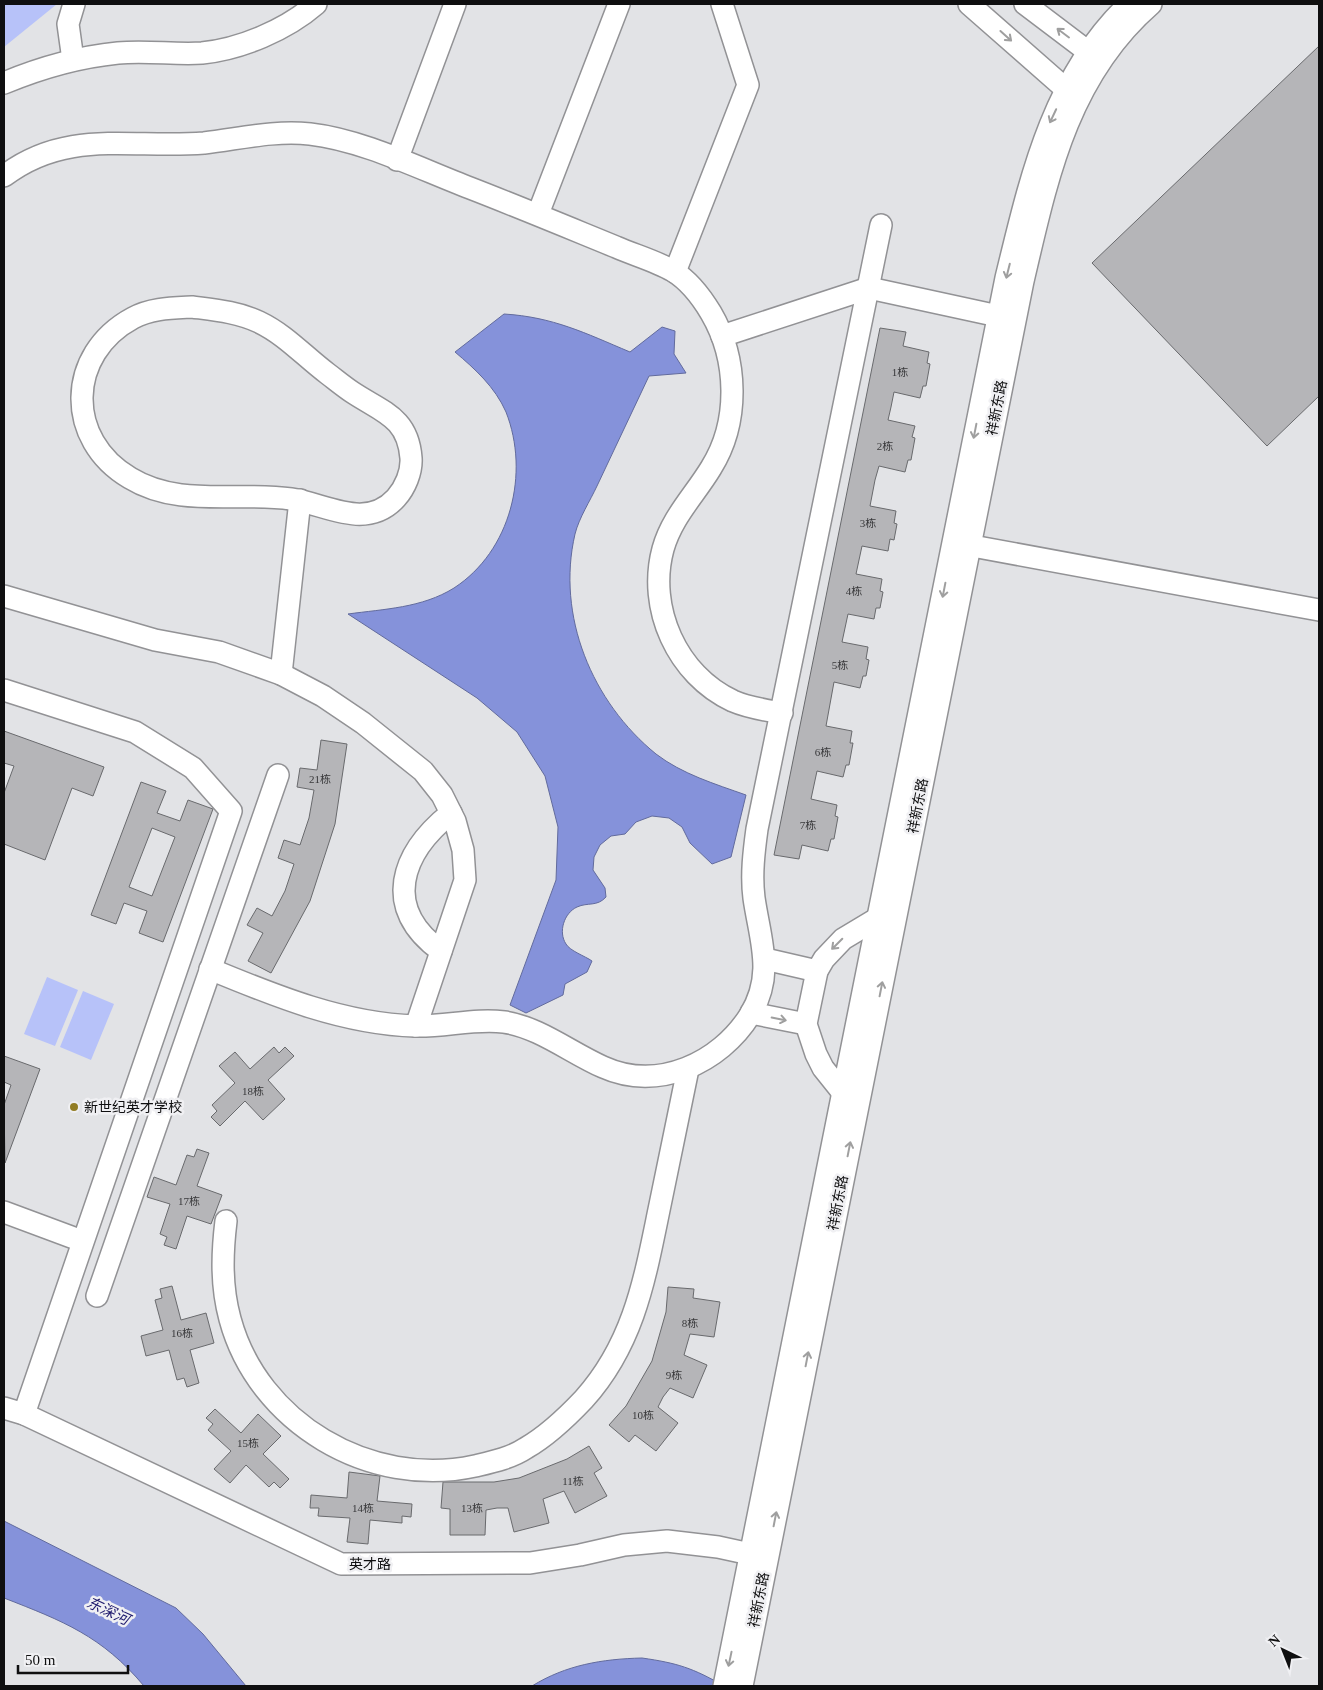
<svg xmlns="http://www.w3.org/2000/svg" width="1323" height="1690" viewBox="0 0 1323 1690" font-family="'Times New Roman','Noto Sans SC',serif">
  <rect width="100%" height="100%" fill="#e2e3e6"/>
  <g fill="#b7c2f9">
    <polygon points="4,4 57,4 4,47"/>
    <polygon points="47,977 78,990 55,1046 24,1034"/>
    <polygon points="83,991 114,1004 91,1060 60,1047"/>
  </g>
  <g fill="#8592da" stroke="#626b9d">
    <path d="M 504,314 C 553,317 585,333 630,352 L 662,327 L 675,331 L 674,354 L 686,373 L 649,376 C 632,413 614,449 597,486 C 590,501 579,518 575,534 C 556,616 592,702 656,754 C 682,774 715,784 746,795 L 731,857 L 712,864 L 690,843 L 682,827 L 669,818 L 652,816 L 636,822 L 625,834 L 611,836 L 600,845 L 594,857 L 593,870 L 605,888 L 606,897 C 597,907 588,902 577,907 C 564,913 558,932 566,944 C 570,951 585,956 592,961 L 587,972 L 565,984 L 563,995 L 526,1013 L 510,1005 L 556,880 L 558,827 L 545,776 L 517,732 L 477,698 L 348,614 C 384,609 422,608 454,588 C 511,551 530,473 506,412 C 495,387 475,369 455,352 Z"/>
    <path d="M 4,1521 L 176,1608 L 203,1634 L 246,1686 L 144,1686 C 102,1636 63,1621 4,1598 Z"/>
    <path d="M 642,1658 C 677,1663 693,1668 724,1686 L 532,1686 C 566,1665 602,1659 642,1658 Z"/>
  </g>
  <g fill="#b5b5b8" stroke="#696a6d" fill-rule="evenodd">
    <polygon points="1319,46 1319,396 1267,446 1092,263"/>
    <polygon points="880,328 906,332 903,346 929,352 927,363 930,364 926,386 923,386 920,398 894,392 891,407 888,420 915,426 912,437 915,438 911,460 908,460 905,472 879,466 875,480 870,506 896,511 894,523 897,524 894,540 890,539 888,551 862,546 856,574 882,579 880,591 883,592 880,608 876,608 874,619 848,614 842,642 868,647 866,659 869,660 866,676 863,676 860,688 834,682 826,726 852,731 850,743 853,743 849,765 846,765 843,777 817,771 811,799 837,805 835,816 838,817 834,839 831,839 828,851 802,845 799,859 774,855"/>
    <polygon points="4,731 104,767 93,796 72,788 45,860 4,844 4,793 14,766 4,763"/>
    <polygon points="321,740 347,744 335,824 310,901 271,973 248,961 263,933 247,925 257,908 272,916 285,891 294,864 278,858 284,840 300,845 309,818 314,790 297,787 300,768 317,770"/>
    <path d="M 141,782 L 166,791 L 157,813 L 180,821 L 188,800 L 213,809 L 163,942 L 139,933 L 147,911 L 124,903 L 116,924 L 91,915 ZM 152,828 L 175,837 L 152,896 L 129,887 Z"/>
    <polygon points="274,1047 279,1053 285,1047 294,1056 268,1080 285,1099 263,1120 245,1101 220,1126 211,1117 217,1111 212,1105 235,1083 219,1066 235,1052 250,1069"/>
    <polygon points="4,1056 40,1069 5,1163 4,1105 11,1085 4,1082"/>
    <polygon points="197,1149 209,1153 197,1186 222,1195 211,1224 187,1216 176,1249 164,1245 167,1237 160,1234 170,1204 147,1197 154,1177 176,1185 187,1155 194,1157"/>
    <polygon points="172,1286 181,1320 206,1313 214,1343 190,1350 199,1383 187,1387 184,1378 177,1380 169,1350 146,1356 141,1336 163,1330 155,1300 162,1298 160,1289"/>
    <polygon points="668,1287 694,1289 693,1298 720,1302 714,1337 690,1334 684,1355 707,1365 693,1398 670,1388 663,1397 658,1407 678,1423 656,1451 635,1435 629,1442 609,1425 626,1406 652,1361 666,1312"/>
    <polygon points="215,1409 241,1433 258,1414 281,1436 263,1454 289,1479 280,1488 274,1482 269,1487 246,1465 230,1483 214,1469 231,1451 208,1430 213,1424 206,1418"/>
    <polygon points="589,1446 602,1468 594,1473 607,1496 575,1513 564,1491 543,1499 549,1523 514,1532 508,1508 497,1508 486,1510 485,1535 450,1535 450,1509 441,1508 443,1482 494,1482 519,1478 567,1459"/>
    <polygon points="349,1472 380,1476 377,1501 412,1504 411,1517 402,1516 402,1523 370,1520 368,1544 347,1542 350,1518 318,1516 319,1508 310,1508 311,1495 347,1498"/>
  </g>
  <g fill="none" stroke-linecap="round" stroke-linejoin="round">
    <g stroke="#929295" stroke-width="24">
      <g id="minor">
        <polyline points="969,4 1076,98"/>
        <polyline points="1025,4 1099,60"/>
        <polyline points="73,60 68,24 74,4"/>
        <path d="M 4,83 C 40,68 78,57 118,53 C 146,50 175,55 202,53 C 241,49 286,30 316,4"/>
        <polyline points="397,160 455,4"/>
        <path d="M 4,176 C 67,128 132,149 204,143 C 239,139 274,130 310,134 C 363,140 420,169 470,188 C 519,207 567,227 616,247 C 634,255 656,261 673,271 C 688,280 702,298 711,313 C 738,359 740,422 711,468 C 694,496 672,517 663,549 C 647,608 677,675 733,701 C 749,708 765,710 782,713"/>
        <polyline points="538,214 619,4"/>
        <polyline points="675,272 748,85 722,4"/>
        <path d="M 192,307 C 215,310 238,312 259,322 C 286,335 304,356 328,374 C 336,380 343,386 352,392 C 382,412 408,417 411,458 C 412,472 405,488 396,498 C 366,531 326,504 291,499 C 238,491 179,508 130,478 C 65,440 66,354 133,318 C 151,308 172,308 192,307 Z"/>
        <polyline points="722,336 869,288 1012,319"/>
        <polyline points="956,543 1319,610"/>
        <polyline points="4,596 155,640 219,652 281,674 323,696 363,723 423,771 442,795 455,821 463,850 465,880 416,1026"/>
        <polyline points="281,674 300,500"/>
        <polyline points="4,690 135,732 193,768 231,811 24,1414"/>
        <path d="M 441,951 C 381,908 401,853 451,813"/>
        <polyline points="765,959 817,971"/>
        <path d="M 210,969 C 275,996 344,1024 415,1026 C 445,1027 475,1018 504,1022 C 539,1027 571,1053 603,1067 C 658,1092 720,1063 750,1015 C 775,974 760,940 754,898 C 751,875 754,851 757,829 L 881,225"/>
        <polyline points="751,1013 806,1024"/>
        <polyline points="843,1093 823,1068 816,1054 806,1024 817,971 824,959 843,939 878,918"/>
        <polyline points="4,1212 82,1241"/>
        <path d="M 226,1221 C 222,1254 221,1286 230,1319 C 258,1423 370,1489 475,1466 C 492,1462 511,1458 526,1448 C 547,1436 567,1417 584,1399 C 635,1342 645,1277 660,1205 C 669,1160 679,1114 688,1069"/>
        <polyline points="97,1296 278,775"/>
        <polyline points="4,1408 24,1414 341,1564 530,1563 580,1555 624,1545 667,1541 718,1547 764,1557"/>
        <path d="M 724,1686 L 1006,278 C 1030,180 1052,77 1129,4"/>
        <path d="M 742,1686 L 1023,281 C 1047,179 1067,77 1151,4"/>
      </g>
    </g>
    <use href="#minor" stroke="#fff" stroke-width="21"/>
  </g>
  <defs><path id="oneway-shaft" d="M-6 0H5M1.5-3L5.5 0L1.5 3" fill="none" stroke-width="1.6" stroke-linecap="round" stroke-linejoin="round" transform="scale(1.25)"/></defs>
  <g stroke="#9f9f9f">
    <use href="#oneway-shaft" transform="translate(1063 33) rotate(-143)"/>
    <use href="#oneway-shaft" transform="translate(1006 36) rotate(42)"/>
    <use href="#oneway-shaft" transform="translate(1053 116) rotate(115)"/>
    <use href="#oneway-shaft" transform="translate(1008 271) rotate(104)"/>
    <use href="#oneway-shaft" transform="translate(975 431) rotate(101)"/>
    <use href="#oneway-shaft" transform="translate(944 590) rotate(101)"/>
    <use href="#oneway-shaft" transform="translate(837 944) rotate(135)"/>
    <use href="#oneway-shaft" transform="translate(881 989) rotate(-79)"/>
    <use href="#oneway-shaft" transform="translate(779 1019) rotate(11)"/>
    <use href="#oneway-shaft" transform="translate(849 1149) rotate(-79)"/>
    <use href="#oneway-shaft" transform="translate(807 1359) rotate(-79)"/>
    <use href="#oneway-shaft" transform="translate(775 1519) rotate(-79)"/>
    <use href="#oneway-shaft" transform="translate(730 1659) rotate(102)"/>
  </g>
  <circle fill="#927d24" stroke="#f0f0f3" stroke-width="2" cx="74" cy="1107" r="5"/>
  <g text-anchor="middle" dominant-baseline="central" stroke-width="5" stroke-linejoin="round" paint-order="stroke">
    <g font-size="11" fill="#38383a">
      <text x="900" y="372">1栋</text>
      <text x="885" y="446">2栋</text>
      <text x="868" y="523">3栋</text>
      <text x="854" y="591">4栋</text>
      <text x="840" y="665">5栋</text>
      <text x="823" y="752">6栋</text>
      <text x="320" y="779">21栋</text>
      <text x="808" y="825">7栋</text>
      <text x="253" y="1091">18栋</text>
      <text x="189" y="1201">17栋</text>
      <text x="690" y="1323">8栋</text>
      <text x="182" y="1333">16栋</text>
      <text x="674" y="1375">9栋</text>
      <text x="643" y="1415">10栋</text>
      <text x="248" y="1443">15栋</text>
      <text x="573" y="1481">11栋</text>
      <text x="363" y="1508">14栋</text>
      <text x="472" y="1508">13栋</text>
    </g>
    <g font-size="14" fill="#0f0f10" stroke="#f0f0f3">
      <text transform="translate(997 408) rotate(-79)">祥新东路</text>
      <text transform="translate(918 806) rotate(-79)">祥新东路</text>
      <text transform="translate(838 1203) rotate(-79)">祥新东路</text>
      <text x="370" y="1564">英才路</text>
      <text transform="translate(759 1600) rotate(-79)">祥新东路</text>
    </g>
    <g font-size="14" fill="#0f0f10" stroke="#f0f0f3" text-anchor="start">
      <text x="84" y="1107">新世纪英才学校</text>
    </g>
    <g font-size="15" font-style="italic" fill="#1e196d" stroke="#f0f0f3">
      <text transform="translate(108 1611) rotate(25)">东深河</text>
    </g>
  </g>
  <rect width="1323" height="1690" fill="none" stroke="#0f0f10" stroke-width="10"/>
  <g transform="translate(1283 1650) rotate(317)" stroke="#f0f0f3" stroke-width="4" paint-order="stroke">
  <path d="M0-4L9 19L0 12L-9 19Z" fill="#0f0f10"/>
  <text y="-8" font-size="14" font-weight="bold" text-anchor="middle" fill="#0f0f10">N</text>
  </g>
  <path d="M18 1665v8h110v-8" fill="none" stroke="#0f0f10" stroke-width="2.5"/>
  <text x="25" y="1665" font-size="15" fill="#0f0f10" stroke="#f0f0f3" stroke-width="4" paint-order="stroke">50 m</text>
</svg>
